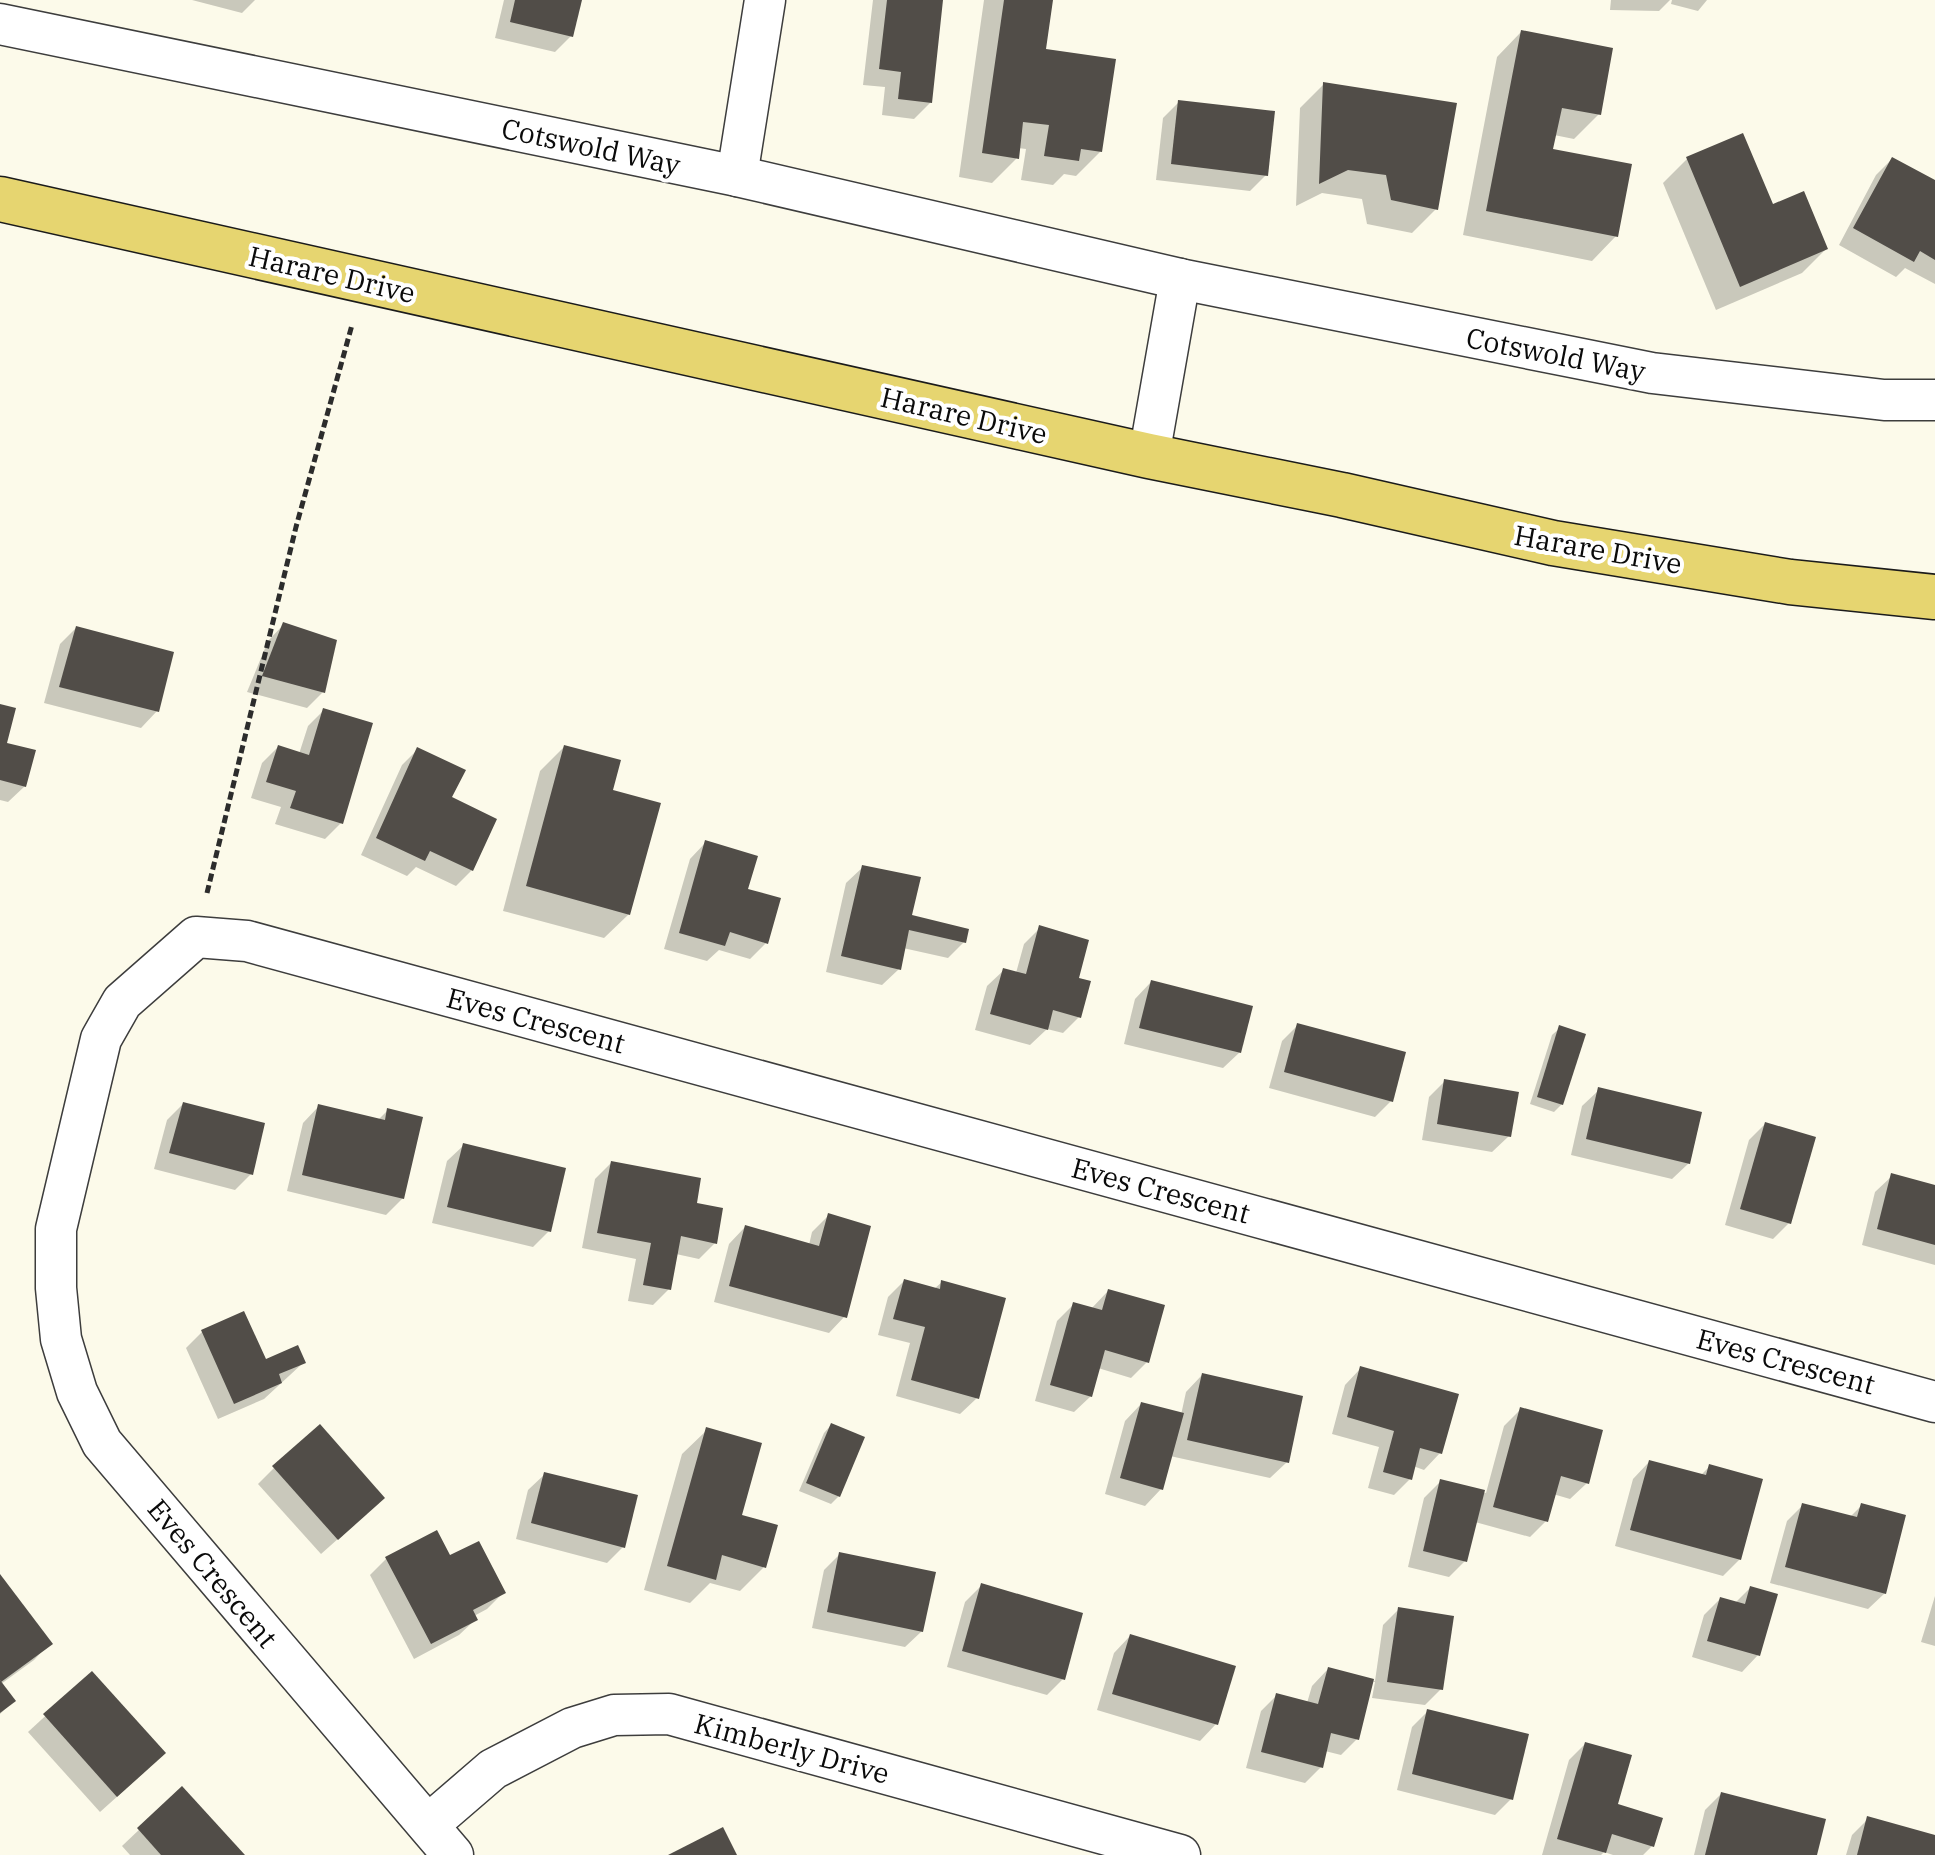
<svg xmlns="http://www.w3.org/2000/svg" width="1935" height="1855" viewBox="0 0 1935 1855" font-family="'IBM Plex Serif',serif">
  <rect width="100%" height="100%" fill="#fcfaea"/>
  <g fill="#0003">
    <polygon points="192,0 255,0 242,13"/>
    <polygon points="504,0 580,0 571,36 555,52 495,38"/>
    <polygon points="873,0 941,0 930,103 914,119 882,115 885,87 863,85"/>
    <polygon points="984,0 1051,0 1043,50 1100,152 1076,176 1064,174 1053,185 1021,180 1026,149 1018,148 1017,158 992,183 959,177"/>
    <polygon points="1611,0 1670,0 1659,11 1610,10"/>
    <polygon points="1672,0 1707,0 1698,11 1671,4"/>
    <polygon points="1521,32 1599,114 1574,139 1554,135 1551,151 1616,236 1592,261 1463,235 1497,57"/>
    <polygon points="1324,84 1436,209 1412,233 1367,224 1362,199 1322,193 1296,206 1300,108"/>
    <polygon points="1179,102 1266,175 1250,191 1156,180 1163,118"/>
    <polygon points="1687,159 1772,207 1826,249 1802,273 1716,310 1663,183"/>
    <polygon points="1892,159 1935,183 1935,284 1905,268 1896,277 1839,245 1876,175"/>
    <polygon points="284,624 323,692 307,708 247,692 268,641"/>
    <polygon points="76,628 157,711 141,728 44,703 60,644"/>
    <polygon points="0,706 4,744 25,786 8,802 0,800"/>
    <polygon points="324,710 341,823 325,839 275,824 281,807 251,798 262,763 278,747 299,754 308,726"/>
    <polygon points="564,747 610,792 629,914 604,938 503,911 540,771"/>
    <polygon points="418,749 472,870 456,886 416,867 407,876 361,855 402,765"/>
    <polygon points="706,842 746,891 766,943 750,959 719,950 707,961 664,949 690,859"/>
    <polygon points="863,867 910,917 964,942 948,958 903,948 899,969 882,985 826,972 846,883"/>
    <polygon points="1040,928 1077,979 1079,1017 1063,1033 1047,1029 1030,1045 975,1030 987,986 1004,970 1016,973 1024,944"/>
    <polygon points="1151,982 1240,1052 1223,1068 1124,1044 1135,999"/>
    <polygon points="1298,1025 1391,1101 1375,1117 1269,1088 1282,1041"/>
    <polygon points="1560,1028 1562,1104 1554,1112 1530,1104 1552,1035"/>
    <polygon points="1445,1081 1509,1136 1492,1152 1422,1140 1429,1097"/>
    <polygon points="1599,1090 1689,1163 1672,1179 1571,1155 1582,1106"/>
    <polygon points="183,1104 251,1174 235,1190 154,1169 167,1120"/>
    <polygon points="319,1106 378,1120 388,1110 403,1198 386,1215 287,1191 303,1123"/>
    <polygon points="1765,1124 1789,1223 1773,1239 1725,1225 1749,1140"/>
    <polygon points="464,1145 549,1231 533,1247 432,1223 447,1161"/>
    <polygon points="611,1163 695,1205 715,1243 699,1259 676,1254 669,1289 653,1305 628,1301 636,1259 582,1248 595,1179"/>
    <polygon points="1892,1176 1935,1187 1935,1265 1862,1245 1875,1192"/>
    <polygon points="828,1216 845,1316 829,1333 714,1302 729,1244 745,1227 809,1245 812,1232"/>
    <polygon points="904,1281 934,1289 942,1282 977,1398 960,1414 896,1396 910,1343 878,1335 888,1297"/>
    <polygon points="1108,1291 1147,1362 1131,1378 1098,1368 1091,1396 1074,1412 1035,1401 1057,1321 1074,1304 1091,1309"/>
    <polygon points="203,1331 265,1361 303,1363 264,1399 218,1419 186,1348"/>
    <polygon points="1361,1368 1440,1453 1424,1470 1413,1466 1410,1479 1394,1495 1368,1488 1379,1447 1332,1434 1345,1385"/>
    <polygon points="1202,1375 1287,1462 1270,1478 1170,1456 1161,1489 1145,1506 1105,1494 1125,1421 1141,1404 1181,1415 1186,1392"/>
    <polygon points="1521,1409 1587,1483 1570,1499 1553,1494 1546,1521 1530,1537 1475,1522 1465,1561 1449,1577 1408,1567 1424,1498 1440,1482 1486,1493 1504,1426"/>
    <polygon points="831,1425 839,1496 831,1504 799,1491 824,1433"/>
    <polygon points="707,1430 740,1516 764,1567 740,1591 710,1583 690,1603 644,1590 682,1454"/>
    <polygon points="1649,1462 1700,1476 1710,1466 1740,1559 1723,1576 1615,1546 1633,1479"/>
    <polygon points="274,1468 366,1514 321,1554 258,1484"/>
    <polygon points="545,1474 623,1547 607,1563 516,1539 528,1490"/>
    <polygon points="1803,1505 1850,1517 1862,1505 1885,1593 1868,1609 1770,1583 1787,1521"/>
    <polygon points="840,1554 922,1631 905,1647 812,1628 824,1570"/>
    <polygon points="386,1559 503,1593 487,1609 474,1616 476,1619 459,1635 414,1659 370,1575"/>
    <polygon points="0,1578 50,1643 34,1660 1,1684 13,1701 0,1714"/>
    <polygon points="981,1586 1063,1679 1047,1695 947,1667 965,1602"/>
    <polygon points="1750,1588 1758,1655 1742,1672 1692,1657 1704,1615 1720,1599 1735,1603"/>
    <polygon points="1935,1596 1935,1646 1921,1642"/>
    <polygon points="1399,1609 1441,1689 1425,1705 1372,1698 1375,1682 1372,1681 1357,1739 1341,1755 1325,1751 1321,1767 1305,1783 1246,1768 1261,1711 1277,1695 1307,1703 1312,1686 1328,1669 1375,1681 1383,1625"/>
    <polygon points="1130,1636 1216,1724 1200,1741 1097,1710 1114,1653"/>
    <polygon points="92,1673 148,1769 100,1812 28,1732"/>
    <polygon points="1428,1711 1511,1799 1495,1815 1397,1790 1412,1727"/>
    <polygon points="1585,1744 1615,1805 1652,1846 1643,1855 1613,1855 1604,1852 1601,1855 1542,1855 1569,1760"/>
    <polygon points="182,1789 242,1855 130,1855 122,1846"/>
    <polygon points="1721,1794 1815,1855 1694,1855 1705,1810"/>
    <polygon points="1868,1819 1935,1837 1935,1855 1846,1855 1852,1835"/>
  </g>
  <g fill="#514d48">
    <polygon points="515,0 582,0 573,37 510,22"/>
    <polygon points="887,0 943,0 932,103 898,99 901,72 879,69"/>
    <polygon points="1004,0 1053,0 1046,49 1116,59 1102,152 1081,149 1079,161 1044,156 1049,125 1023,122 1019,159 982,153"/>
    <polygon points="1521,30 1613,48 1601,115 1562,108 1553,149 1632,164 1618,237 1486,211"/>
    <polygon points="1323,82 1457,103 1438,210 1391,200 1386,175 1348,170 1319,184"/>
    <polygon points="1178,100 1275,111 1268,176 1171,164"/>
    <polygon points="1743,133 1773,204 1804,191 1828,249 1740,287 1686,157"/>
    <polygon points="1892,157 1935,180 1935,260 1920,251 1914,262 1853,228"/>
    <polygon points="283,622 337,640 325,693 262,676"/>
    <polygon points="76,626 174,652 159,712 59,687"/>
    <polygon points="0,704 16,708 7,743 36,750 26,787 0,780"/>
    <polygon points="323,708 373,723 343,824 290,808 296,791 266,782 278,745 309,755"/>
    <polygon points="564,745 621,760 613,790 661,803 630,915 526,886"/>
    <polygon points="417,747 466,770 452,797 497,819 473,871 430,851 425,861 376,838"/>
    <polygon points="705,840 758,856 748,889 781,898 768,944 730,932 725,946 679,933"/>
    <polygon points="862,865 921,877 912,915 969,929 966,943 909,930 901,970 841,956"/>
    <polygon points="1039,925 1089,940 1079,978 1091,981 1081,1018 1053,1010 1048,1030 990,1014 1003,968 1026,974"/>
    <polygon points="1151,980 1253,1006 1241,1053 1139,1028"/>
    <polygon points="1297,1023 1406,1052 1393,1102 1284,1072"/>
    <polygon points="1559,1025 1586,1034 1563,1105 1537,1097"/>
    <polygon points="1444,1079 1519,1092 1511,1137 1437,1124"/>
    <polygon points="1598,1087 1702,1112 1690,1164 1586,1139"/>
    <polygon points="183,1102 265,1123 253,1175 169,1153"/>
    <polygon points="318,1104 385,1120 387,1108 423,1117 404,1199 302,1175"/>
    <polygon points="1765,1122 1816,1137 1791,1224 1740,1209"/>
    <polygon points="463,1143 566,1168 551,1232 447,1207"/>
    <polygon points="611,1161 701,1178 697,1203 723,1208 717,1244 681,1236 671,1290 643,1285 651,1243 597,1233"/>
    <polygon points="1891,1173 1935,1185 1935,1245 1877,1229"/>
    <polygon points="828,1213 871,1226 847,1318 729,1286 745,1225 819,1246"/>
    <polygon points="904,1279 940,1289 941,1280 1006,1298 979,1399 911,1380 925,1327 893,1319"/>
    <polygon points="1108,1289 1165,1305 1149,1363 1105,1350 1092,1397 1050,1385 1073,1302 1102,1310"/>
    <polygon points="244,1311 266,1359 298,1345 306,1363 279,1374 282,1383 234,1404 201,1330"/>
    <polygon points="1360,1366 1459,1394 1442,1454 1420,1448 1412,1480 1383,1472 1394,1431 1347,1417"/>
    <polygon points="1202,1373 1303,1396 1289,1463 1187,1440"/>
    <polygon points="1141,1402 1184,1413 1163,1490 1120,1478"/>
    <polygon points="1520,1407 1603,1430 1589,1484 1561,1476 1548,1522 1493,1507"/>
    <polygon points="831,1423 865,1437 840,1497 806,1483"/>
    <polygon points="320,1424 385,1498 338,1540 272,1466"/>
    <polygon points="706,1427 762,1443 742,1515 778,1525 766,1568 722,1555 716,1580 667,1566"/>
    <polygon points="1649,1460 1706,1475 1709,1464 1763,1479 1741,1560 1630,1530"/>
    <polygon points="544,1472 638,1495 625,1548 531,1523"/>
    <polygon points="1440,1479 1485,1490 1467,1562 1423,1551"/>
    <polygon points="1802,1503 1857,1517 1861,1503 1906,1515 1886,1594 1785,1567"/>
    <polygon points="437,1530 450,1555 479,1541 506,1593 473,1610 478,1620 431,1644 385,1557"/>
    <polygon points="839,1552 936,1572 923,1632 827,1612"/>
    <polygon points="0,1574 53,1644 1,1682 0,1680"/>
    <polygon points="981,1583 1083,1613 1065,1680 962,1651"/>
    <polygon points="1750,1586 1778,1594 1760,1656 1707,1641 1720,1597 1745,1604"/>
    <polygon points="1398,1607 1454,1616 1443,1690 1387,1682"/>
    <polygon points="1130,1634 1236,1666 1218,1725 1112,1694"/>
    <polygon points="1328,1667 1374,1679 1359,1740 1331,1733 1323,1768 1261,1752 1276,1693 1318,1704"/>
    <polygon points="92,1671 166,1753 117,1797 43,1714"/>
    <polygon points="0,1680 16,1701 0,1713"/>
    <polygon points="1427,1709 1529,1734 1513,1800 1412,1774"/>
    <polygon points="1585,1742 1632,1755 1618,1804 1663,1818 1654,1847 1612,1834 1606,1853 1557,1839"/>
    <polygon points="182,1786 245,1855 161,1855 137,1828"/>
    <polygon points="1721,1792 1826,1819 1817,1855 1705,1855"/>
    <polygon points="1867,1816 1935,1835 1935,1855 1857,1855"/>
    <polygon points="723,1827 737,1855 668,1855"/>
  </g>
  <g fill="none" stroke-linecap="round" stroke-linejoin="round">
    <g stroke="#3d3d3d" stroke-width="43">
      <g id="street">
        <polyline points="0,24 737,176 1180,279 1652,373 1884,400 1935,400"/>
        <polyline points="737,176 765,0"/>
        <polyline points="1149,456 1180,279"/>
        <polyline points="428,1825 493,1769 572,1728 614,1715 669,1714 1180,1855"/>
        <polyline points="453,1855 102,1443 77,1392 61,1339 56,1288 56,1229 101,1039 122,1002 196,937 247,941 1935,1402"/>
      </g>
    </g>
    <g stroke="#1b1b1b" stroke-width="47">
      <polyline id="primary" points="0,199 1149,456 1342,495 1553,543 1790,582 1935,597"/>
    </g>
    <polyline stroke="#2c2c2c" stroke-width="5" stroke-dasharray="8 4" stroke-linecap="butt" points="207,893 296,527 352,325"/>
    <use href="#street" stroke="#fff" stroke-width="40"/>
    <use href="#primary" stroke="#e6d570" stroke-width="44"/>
  </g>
  <g text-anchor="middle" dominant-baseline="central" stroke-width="8" stroke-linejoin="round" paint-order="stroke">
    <g font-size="28" fill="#0a0a0a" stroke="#fff">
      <text transform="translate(591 146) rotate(12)">Cotswold Way</text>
      <text transform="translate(332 274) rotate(13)">Harare Drive</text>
      <text transform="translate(1556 354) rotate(11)">Cotswold Way</text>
      <text transform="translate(964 415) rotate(13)">Harare Drive</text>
      <text transform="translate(1598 549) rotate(10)">Harare Drive</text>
      <text transform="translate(536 1020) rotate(15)">Eves Crescent</text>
      <text transform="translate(1161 1190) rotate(15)">Eves Crescent</text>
      <text transform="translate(1786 1361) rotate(15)">Eves Crescent</text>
      <text transform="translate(213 1573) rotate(50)">Eves Crescent</text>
      <text transform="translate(792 1748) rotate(15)">Kimberly Drive</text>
    </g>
  </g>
</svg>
